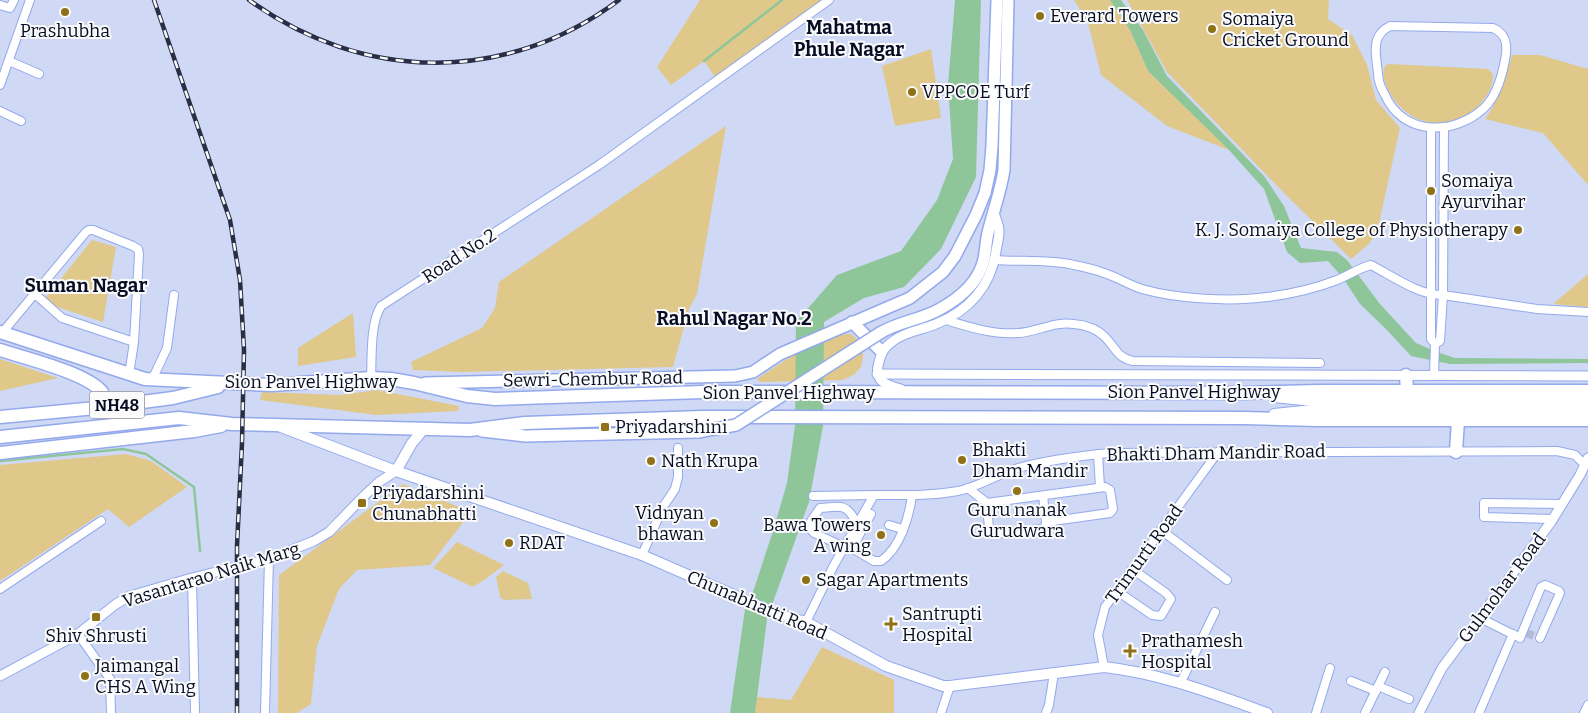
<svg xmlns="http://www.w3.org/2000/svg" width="1588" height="713" viewBox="0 0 1588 713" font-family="Bitter,serif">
  <rect width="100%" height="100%" fill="#cfd9f5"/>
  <g fill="#dfc88a">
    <polygon points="700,0 830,0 717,80 704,61 671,85 657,67"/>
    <polygon points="1074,0 1110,0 1130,30 1148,71 1229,150 1167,126 1101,75 1088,23"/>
    <polygon points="1127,0 1329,0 1328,19 1352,35 1367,65 1376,100 1400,128 1377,232 1369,244 1351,259 1285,194 1167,72"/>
    <polygon points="931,49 941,118 895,126 882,66"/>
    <path d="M 1512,55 L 1540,55 L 1588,69 L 1588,185 L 1543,133 L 1485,119 C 1499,100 1506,78 1512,55 Z"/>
    <path d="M 1390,64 L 1488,69 L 1493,74 C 1493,83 1490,92 1484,99 C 1458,137 1405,129 1387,87 C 1384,80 1381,72 1386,65 Z"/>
    <polygon points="726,126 697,294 689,309 673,367 462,372 413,370 411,362 482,328 495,308 499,282"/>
    <polygon points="92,240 116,247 103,322 42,302"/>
    <polygon points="1588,274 1588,307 1553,304"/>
    <polygon points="353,313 356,357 298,366 298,348"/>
    <path d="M 851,334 L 857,339 L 862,348 L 863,357 L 861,367 L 855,374 L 843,380 L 760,382 L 757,379 C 781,363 822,334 851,334 Z"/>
    <polygon points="0,359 58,378 0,391"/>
    <polygon points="377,390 459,406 458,411 376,415 260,400 262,392 340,395"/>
    <polygon points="126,454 151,461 187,487 129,527 108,509 0,581 0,465"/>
    <polygon points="403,484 471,512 430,565 357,570 339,589 317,646 311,704 297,713 278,713 279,575"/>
    <polygon points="457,542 504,565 487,578 473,587 433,568"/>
    <polygon points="503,571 528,583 532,599 504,600 500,597 496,577"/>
    <polygon points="822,647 894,680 894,713 755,713 757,697 791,700"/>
  </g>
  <g fill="#8fc699">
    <polygon points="955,0 981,0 976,177 941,249 904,287 864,298 824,322 823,426 809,502 767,619 755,713 730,713 745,609 754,589 773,531 787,483 795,425 796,322 837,275 901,251 937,200 953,159 948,85"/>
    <polygon points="1110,0 1121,0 1143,30 1167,76 1264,176 1284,206 1301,248 1337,252 1347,260 1380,304 1416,343 1437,352 1455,358 1588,359 1588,363 1450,364 1411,356 1387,330 1360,304 1343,278 1328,261 1300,263 1287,252 1264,189 1229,150 1148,71 1130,30"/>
  </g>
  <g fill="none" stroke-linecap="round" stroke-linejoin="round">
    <g stroke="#8fc699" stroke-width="2.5">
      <polyline points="704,61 782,0"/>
      <polyline points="0,461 123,449 146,454 194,487 200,551"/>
    </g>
    <polyline stroke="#b1bad6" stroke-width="8" stroke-dasharray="8 4" stroke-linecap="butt" points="1526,633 1540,638"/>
    <g stroke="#93a9ec" stroke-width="10">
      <g id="minor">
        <polyline points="0,5 10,8 14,0"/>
        <path d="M 1390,26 L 1493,28 C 1507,34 1508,46 1505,60 C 1502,76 1497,96 1484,108 C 1454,136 1403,136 1385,95 C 1381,88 1378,82 1378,74 C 1377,61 1372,43 1381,33 C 1383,30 1387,28 1390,26 Z"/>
        <polyline points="9,61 39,74"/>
        <polyline points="0,85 30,0"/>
        <polyline points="0,111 21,121"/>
        <polyline points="1431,128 1431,339 1435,344 1434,376"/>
        <path d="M 995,260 C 1022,262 1048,259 1074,265 C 1084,267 1094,269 1104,273 C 1117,277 1129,285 1142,289 C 1177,299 1230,302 1267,297 C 1291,294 1314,289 1337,280 C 1349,275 1359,268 1371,265 C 1394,277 1418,295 1443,295 L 1537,309 L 1588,312"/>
        <polyline points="35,294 62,318 134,342"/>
        <path d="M 946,320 C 969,327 993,335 1018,333 C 1037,332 1054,321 1074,324 C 1085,325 1097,329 1105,337 C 1116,348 1117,358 1133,361 L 1320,363"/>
        <polyline points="2,333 86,232 89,230 93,230 133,246 138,249 139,254 134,342 129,375"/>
        <polyline points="1435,344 1440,341 1443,295 1444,127"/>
        <path d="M 371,378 C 372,358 370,323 381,306 L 599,165 L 829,0"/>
        <polyline points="152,380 167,348 174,295"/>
        <polyline points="1098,454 1100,487"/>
        <polyline points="968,488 987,503 989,529 995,534 1042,529 1046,526 1046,522 1110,513 1113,509 1110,490 1105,487 987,503"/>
        <polyline points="813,496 874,495"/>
        <polyline points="1043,496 1046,522"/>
        <polyline points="1553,519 1484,517 1484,503 1562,504"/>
        <path d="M 858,523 L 864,526 L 854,545 L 855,550 L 874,561 L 881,561 C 900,548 909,518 912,495"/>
        <polyline points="889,525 902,529"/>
        <polyline points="864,526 871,514"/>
        <polyline points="1161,530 1227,580"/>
        <path d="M 844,547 L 814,533 L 810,529 L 811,521 L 820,508 C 838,507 845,502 855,520 L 852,526"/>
        <polyline points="642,555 663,507 675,489 678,477 678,448"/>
        <polyline points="192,578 195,713"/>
        <polyline points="0,589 101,521"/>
        <polyline points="1117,591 1152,615 1161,616 1171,599 1166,593 1132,569"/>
        <polyline points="1480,618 1516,636"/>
        <path d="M 806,622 L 834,565 L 874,495 C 902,495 930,496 958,491 C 978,487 998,474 1018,468 C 1048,460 1079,456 1109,453 L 1557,451 L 1575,455 L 1584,464"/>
        <polyline points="78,634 110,679 111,713"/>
        <polyline points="1520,638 1541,587 1545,585 1559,591 1560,593 1540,638"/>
        <polyline points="1104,667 1098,635 1105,607 1218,452"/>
        <polyline points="1351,681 1376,691"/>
        <polyline points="1180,684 1215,612"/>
        <polyline points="1378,686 1409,699"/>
        <polyline points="265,713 269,559"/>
        <polyline points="941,713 950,686"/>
        <polyline points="1046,713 1049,705 1054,673"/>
        <polyline points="1316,713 1330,668"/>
        <polyline points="1365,713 1385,672"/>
        <polyline points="1479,713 1513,634"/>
        <polyline points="1584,713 1588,705"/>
      </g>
    </g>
    <g stroke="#93a9ec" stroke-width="11">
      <g id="tertiary">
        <polyline points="877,374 1588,376"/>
        <path d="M 901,389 C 886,385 873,381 879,362 C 882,351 884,348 893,341 C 906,331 922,330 936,324 C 969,311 991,286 996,251 C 997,245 999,238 999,231 C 999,225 996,219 994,213"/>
        <polyline points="0,676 78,634 116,604 130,596 192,578 269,559 314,541 329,532 364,496 379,482 396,471"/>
        <polyline points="1419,713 1442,668 1551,522 1580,475 1588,458"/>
      </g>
    </g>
    <g stroke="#93a9ec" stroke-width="12">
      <g id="secondary">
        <polyline points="1274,397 1313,401 1588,401"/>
        <polyline points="1274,414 1313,410 1588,411"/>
        <path d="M 281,427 L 396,471 L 642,555 L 777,614 L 806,622 L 886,666 L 943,686 L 950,686 L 1104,667 C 1160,673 1214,694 1267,713"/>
        <polyline points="396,471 412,443 423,430"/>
      </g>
    </g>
    <g stroke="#93a9ec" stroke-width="14">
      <g id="primary">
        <polyline points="852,322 881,351"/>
        <path d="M 880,333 C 900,321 921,320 940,309 C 960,298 979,282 984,259 C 986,249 986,238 989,229 C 994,209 1001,190 1004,170 L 1008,0"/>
        <polyline points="425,383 735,376 753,372 780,354 910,298 943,272 955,256 976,215 985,193 990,170 992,146 997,0"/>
        <polyline points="482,431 525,436 698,432"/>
      </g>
    </g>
    <g stroke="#93a9ec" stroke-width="15">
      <g id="trunk">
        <polyline points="0,332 145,379 272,385 371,378 391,379 414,383 467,396 495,399 702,392 1244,393 1317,391 1588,391"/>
        <path d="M 0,350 C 25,358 87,373 102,392 L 102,397 L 96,408"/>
        <polyline points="1406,375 1407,391"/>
        <polyline points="0,417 96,408 173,398 218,387"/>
        <polyline points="0,437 179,418 232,424 470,430 525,423 702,417 1244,418 1317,420 1588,420"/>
        <polyline points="1456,452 1458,420"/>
        <polyline points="0,453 194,431 221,426"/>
      </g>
    </g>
    <use href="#minor" stroke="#fff" stroke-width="8"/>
    <use href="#tertiary" stroke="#fff" stroke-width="9"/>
    <use href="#secondary" stroke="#fff" stroke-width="10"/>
    <use href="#primary" stroke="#fff" stroke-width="11"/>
    <use href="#trunk" stroke="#fff" stroke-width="12"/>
    <g stroke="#272e45" stroke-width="4.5">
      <g id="rail">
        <polyline points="154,0 230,220 240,280 244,350 242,443 237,546 237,713"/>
        <path d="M 249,0 C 362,82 506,85 619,0"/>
      </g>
    </g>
    <use href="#rail" stroke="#fbfbfb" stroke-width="2.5" stroke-dasharray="8" stroke-linecap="butt"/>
    <g stroke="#93a9ec" stroke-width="14" stroke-linecap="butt">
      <polyline id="primary-bridge" points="698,432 736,425 880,333"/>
    </g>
    <use href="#primary-bridge" stroke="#fff" stroke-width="11"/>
  </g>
  <g fill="#8f7217" stroke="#fbfbfb" stroke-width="2">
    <circle cx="65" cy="12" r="5"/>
    <circle cx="1040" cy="16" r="5"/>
    <circle cx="1212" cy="29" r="5"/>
    <circle cx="912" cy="92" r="5"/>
    <circle cx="1431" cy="191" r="5"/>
    <circle cx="1518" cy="230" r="5"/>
    <rect x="600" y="422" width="10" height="10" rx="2.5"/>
    <circle cx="962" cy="460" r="5"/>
    <circle cx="651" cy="461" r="5"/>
    <circle cx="1017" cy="491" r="5"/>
    <rect x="357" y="498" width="10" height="10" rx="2.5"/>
    <circle cx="714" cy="523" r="5"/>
    <circle cx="881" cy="535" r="5"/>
    <circle cx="509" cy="543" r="5"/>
    <circle cx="806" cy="580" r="5"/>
    <rect x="91" y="612" width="10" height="10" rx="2.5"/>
    <path d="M888.5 616.5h5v5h5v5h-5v5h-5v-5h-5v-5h5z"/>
    <path d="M1127.5 643.5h5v5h5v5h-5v5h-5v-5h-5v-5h5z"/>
    <circle cx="85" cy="676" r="5"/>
  </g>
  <g text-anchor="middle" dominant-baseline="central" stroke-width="4" stroke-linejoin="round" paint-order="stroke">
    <rect fill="#fbfbfb" stroke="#505464" stroke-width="1" x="89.5" y="391.5" width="55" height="27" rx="4"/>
    <g font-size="16" font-weight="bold" fill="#070d24">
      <text x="117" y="405">NH48</text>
    </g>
    <g font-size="18" fill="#070d24" stroke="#fbfbfb" text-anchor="start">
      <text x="1050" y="16">Everard Towers</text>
      <text x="1222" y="19">Somaiya<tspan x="1222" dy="21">Cricket Ground</tspan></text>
      <text x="65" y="31" text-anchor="middle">Prashubha</text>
      <text x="922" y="92">VPPCOE Turf</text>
      <text x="1441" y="181">Somaiya<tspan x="1441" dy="21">Ayurvihar</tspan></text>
      <text x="1508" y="230" text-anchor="end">K. J. Somaiya College of Physiotherapy</text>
      <text x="615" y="427">Priyadarshini</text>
      <text x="972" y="450">Bhakti<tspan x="972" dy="21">Dham Mandir</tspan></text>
      <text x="661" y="461">Nath Krupa</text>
      <text x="372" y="493">Priyadarshini<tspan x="372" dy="21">Chunabhatti</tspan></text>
      <text x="1017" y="510" text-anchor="middle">Guru nanak<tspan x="1017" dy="21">Gurudwara</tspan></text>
      <text x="704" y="513" text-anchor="end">Vidnyan<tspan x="704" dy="21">bhawan</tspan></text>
      <text x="871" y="525" text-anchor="end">Bawa Towers<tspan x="871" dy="21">A wing</tspan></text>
      <text x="519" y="543">RDAT</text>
      <text x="816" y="580">Sagar Apartments</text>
      <text x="902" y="614">Santrupti<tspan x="902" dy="21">Hospital</tspan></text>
      <text x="96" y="636" text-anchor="middle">Shiv Shrusti</text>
      <text x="1141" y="641">Prathamesh<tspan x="1141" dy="21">Hospital</tspan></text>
      <text x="95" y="666">Jaimangal<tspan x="95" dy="21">CHS A Wing</tspan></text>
    </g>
    <g font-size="18" fill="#070d24" stroke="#fbfbfb">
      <text transform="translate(459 256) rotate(-33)">Road No.2</text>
      <text transform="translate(593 379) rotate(-1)">Sewri-Chembur Road</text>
      <text x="311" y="382">Sion Panvel Highway</text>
      <text x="1194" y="392">Sion Panvel Highway</text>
      <text x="789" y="393">Sion Panvel Highway</text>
      <text transform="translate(1216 453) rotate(-1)">Bhakti Dham Mandir Road</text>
      <text transform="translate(1144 554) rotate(-54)">Trimurti Road</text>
      <text transform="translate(211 575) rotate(-17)">Vasantarao Naik Marg</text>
      <text transform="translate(1502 588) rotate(-53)">Gulmohar Road</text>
      <text transform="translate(757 605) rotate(23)">Chunabhatti Road</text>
    </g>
    <g font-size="19" font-weight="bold" fill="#070d24" stroke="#fbfbfb">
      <text x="849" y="27">Mahatma<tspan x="849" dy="22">Phule Nagar</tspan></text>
      <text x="86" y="285">Suman Nagar</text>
      <text x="734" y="318">Rahul Nagar No.2</text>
    </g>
  </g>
</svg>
